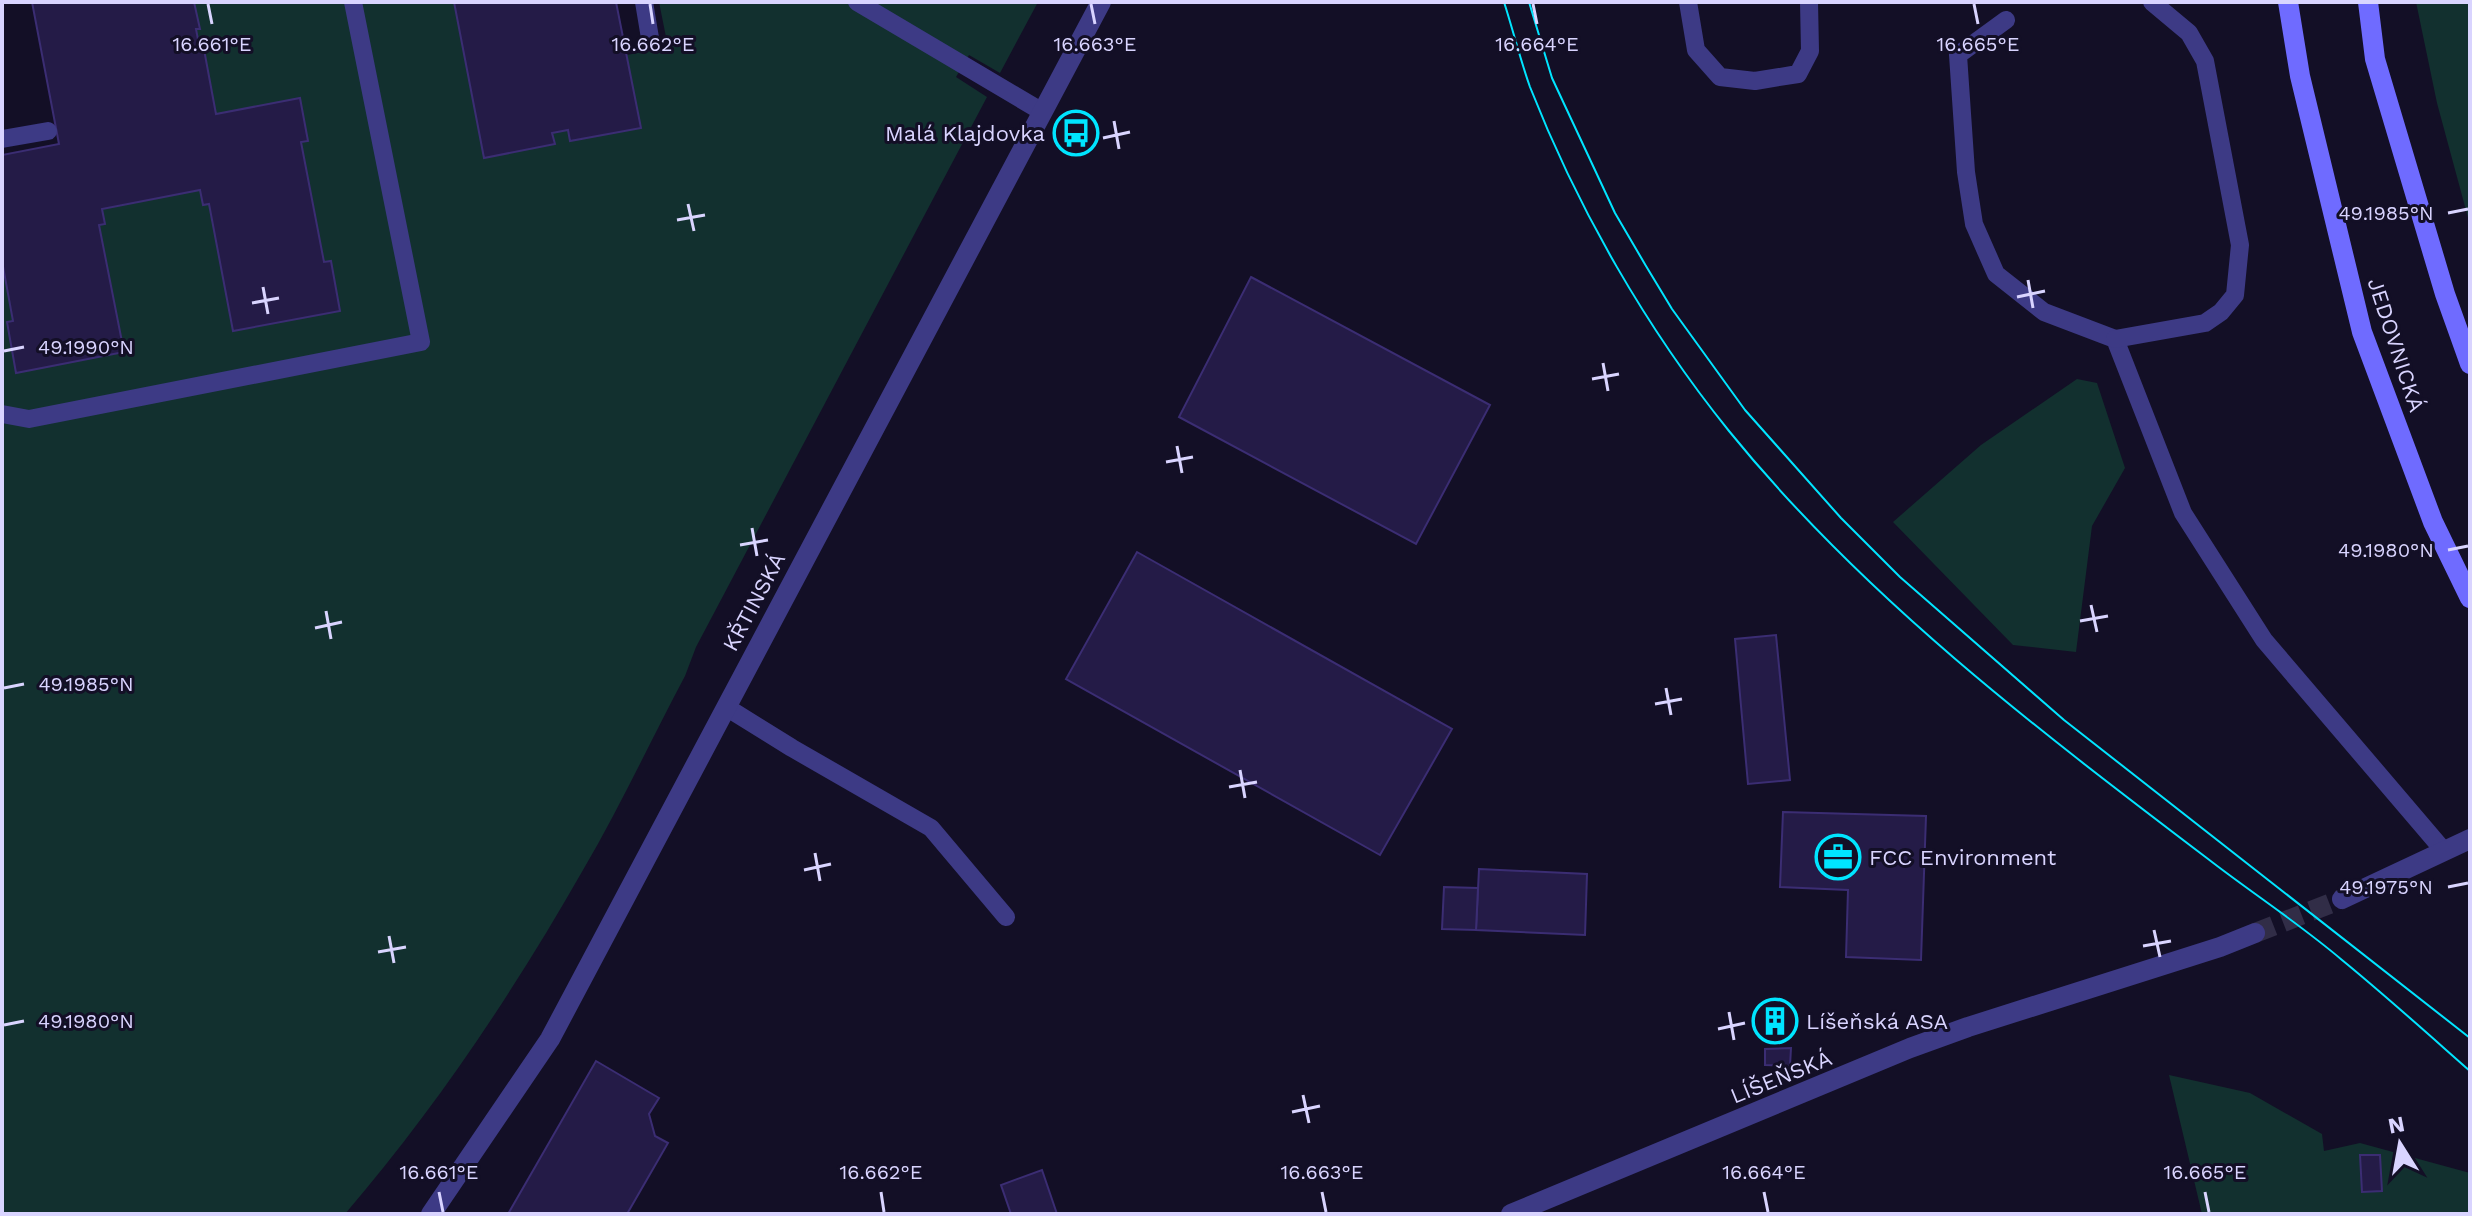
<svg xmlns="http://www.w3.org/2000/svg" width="2472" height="1216" viewBox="0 0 2472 1216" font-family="'Work Sans',sans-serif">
  <rect width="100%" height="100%" fill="#130f26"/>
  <g fill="#12302f">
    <path d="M 194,2 L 455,2 L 484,158 L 554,144 L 552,133 L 568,130 L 571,141 L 640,128 L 627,55 L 668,47 L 659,2 L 1038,2 L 1000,73 L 969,55 L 956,77 L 987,97 L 696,647 L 685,676 C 651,740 620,807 583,870 C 514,991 436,1108 345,1214 L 2,1214 L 2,261 L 13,321 L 7,323 L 17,373 L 124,352 L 99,225 L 105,224 L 102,209 L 200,190 L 203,205 L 209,204 L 233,331 L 340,311 L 331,261 L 324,262 L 301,142 L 308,141 L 300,99 L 216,114 L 203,45 L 199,45 L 196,29 L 199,28 Z"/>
    <polygon points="2416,2 2470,2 2470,225 2437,103"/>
    <polygon points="2077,379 2097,383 2125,468 2092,526 2076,652 2013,645 1893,522 1981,445"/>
    <polygon points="2169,1075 2250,1093 2322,1134 2324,1151 2360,1143 2470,1173 2470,1214 2202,1214"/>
  </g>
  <g fill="#241b47" stroke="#3b2d73" stroke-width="2">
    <polygon points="32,2 194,2 200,29 196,29 199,45 203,44 216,114 300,98 308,141 301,142 324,262 331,261 340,311 233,331 209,204 203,205 200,190 102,209 105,224 99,225 124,352 16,373 7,322 13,321 2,261 2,155 59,144"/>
    <polygon points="454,2 616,2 641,128 570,141 568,130 552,133 555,144 484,158"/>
    <polygon points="1251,277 1490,405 1416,544 1179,417"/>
    <polygon points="1137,552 1452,729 1380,855 1066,679"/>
    <polygon points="1776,635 1790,780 1748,784 1735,639"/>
    <polygon points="1783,812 1926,816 1921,960 1846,957 1848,890 1780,887"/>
    <polygon points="1479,869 1587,874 1585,935 1476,930"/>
    <polygon points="1444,887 1478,888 1476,930 1442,929"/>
    <polygon points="1761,1008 1790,1008 1790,1034 1761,1033"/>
    <polygon points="1791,1048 1790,1066 1765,1065 1765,1049"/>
    <polygon points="596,1061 659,1098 649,1114 655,1136 668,1143 627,1214 508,1214"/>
    <polygon points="2360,1155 2380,1155 2382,1191 2362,1192"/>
    <polygon points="1042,1170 1057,1214 1011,1214 1001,1185"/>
  </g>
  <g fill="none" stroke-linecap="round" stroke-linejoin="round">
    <polyline stroke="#312d47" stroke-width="20" stroke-dasharray="20 10" stroke-linecap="butt" points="2255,933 2342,899"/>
    <g stroke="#3d3a85" stroke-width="18">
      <polyline points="644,2 650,38"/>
      <polyline points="857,2 1041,111"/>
      <polyline points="1688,2 1696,50 1720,77 1755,81 1798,74 1810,51 1809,2"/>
      <polyline points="2006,20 1958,55 1966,172 1974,224 1996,274 2044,312 2115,339 2183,513 2264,640 2444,851"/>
      <polyline points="2,139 48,131"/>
      <polyline points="2115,339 2205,323 2221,312 2235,295 2240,245 2205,61 2189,33 2152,2"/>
      <polyline points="2,414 29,419 421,342 353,2"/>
      <polyline points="726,707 792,748 931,828 1006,917"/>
    </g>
    <g stroke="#3d3a85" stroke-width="20">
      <polyline points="2342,899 2470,839"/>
      <polyline points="1511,1214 1910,1048 1968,1027 2220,947 2255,933"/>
    </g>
    <polyline stroke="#3d3a85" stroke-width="20" points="431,1214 550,1039 1101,2"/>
    <g stroke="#6f6bff" stroke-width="20">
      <polyline points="2288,2 2300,76 2362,332 2433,522 2470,598"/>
      <polyline points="2368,2 2375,59 2445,294 2470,364"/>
    </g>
    <g stroke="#00e5ff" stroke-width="2">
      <path d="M 1504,2 C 1513,30 1520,59 1530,87 C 1578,209 1646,328 1729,431 C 1865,599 2041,732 2212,862 C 2255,895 2301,925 2342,960 C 2386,996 2428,1034 2470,1071"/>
      <polyline points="1529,2 1552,78 1615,213 1646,266 1672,309 1745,410 1841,518 1900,577 2064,720 2470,1038"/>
    </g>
  </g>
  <path fill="none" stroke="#d9d4ff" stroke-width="3" d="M 208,4 L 212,24M 650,4 L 653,24M 1091,4 L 1095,24M 1533,4 L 1537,24M 1974,4 L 1978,24M 1114,121 L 1119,149M 1103,138 L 1130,132M 688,204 L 694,231M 2448,213 L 2468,209M 677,220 L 705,215M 2028,280 L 2033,308M 263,287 L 268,314M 2017,297 L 2045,291M 252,303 L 279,298M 4,351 L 24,347M 1603,363 L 1608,391M 1592,379 L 1619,374M 1177,446 L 1182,473M 1166,462 L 1193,457M 752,528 L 757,556M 740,545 L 768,540M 2448,550 L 2468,546M 2091,605 L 2097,632M 326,611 L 331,639M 2080,621 L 2108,616M 315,628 L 342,622M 4,688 L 24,684M 1666,688 L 1671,715M 1655,704 L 1682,699M 1240,770 L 1245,798M 1229,787 L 1257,782M 815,853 L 820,881M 804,870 L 831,864M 2448,887 L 2468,883M 2154,930 L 2160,957M 389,936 L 394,963M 2143,946 L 2171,941M 378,952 L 406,947M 1729,1012 L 1734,1040M 4,1025 L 24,1021M 1718,1029 L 1745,1023M 1303,1095 L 1309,1123M 1292,1112 L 1320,1106M 439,1192 L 443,1212M 881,1192 L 884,1212M 1322,1192 L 1326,1212M 1764,1192 L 1768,1212M 2205,1192 L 2209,1212"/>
  <defs>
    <g id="bus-ring" transform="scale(2.3)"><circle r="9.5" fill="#130f26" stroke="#00e5ff" stroke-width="1.5"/><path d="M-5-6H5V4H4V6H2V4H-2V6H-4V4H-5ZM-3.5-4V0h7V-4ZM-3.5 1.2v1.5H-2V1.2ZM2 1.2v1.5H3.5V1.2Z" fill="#00e5ff"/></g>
    <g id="office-ring" transform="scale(2.3)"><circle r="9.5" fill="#130f26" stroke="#00e5ff" stroke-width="1.5"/><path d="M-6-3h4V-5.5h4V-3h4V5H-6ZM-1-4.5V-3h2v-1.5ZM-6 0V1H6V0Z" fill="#00e5ff"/></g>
    <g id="building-ring" transform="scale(2.3)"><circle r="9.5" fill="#130f26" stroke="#00e5ff" stroke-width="1.5"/><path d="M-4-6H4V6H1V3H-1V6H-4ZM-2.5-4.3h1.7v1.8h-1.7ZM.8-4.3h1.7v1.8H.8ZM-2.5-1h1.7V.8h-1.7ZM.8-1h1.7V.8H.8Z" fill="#00e5ff"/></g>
  </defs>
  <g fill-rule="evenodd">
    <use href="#bus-ring" x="1076" y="133"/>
    <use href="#office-ring" x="1838" y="857"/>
    <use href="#building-ring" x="1775" y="1021"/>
  </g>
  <g text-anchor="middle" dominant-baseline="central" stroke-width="6" stroke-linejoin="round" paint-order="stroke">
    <g font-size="22" fill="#d9d4ff" stroke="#130f26" text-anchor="start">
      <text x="1045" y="133" text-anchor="end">Malá Klajdovka</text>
      <text x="1869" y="857">FCC Environment</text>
      <text x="1806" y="1021">Líšeňská ASA</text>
    </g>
    <g font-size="22" fill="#d9d4ff" stroke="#130f26">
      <text transform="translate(2396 345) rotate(72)">JEDOVNICKÁ</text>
      <text transform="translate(754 602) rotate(-62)">KŘTINSKÁ</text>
      <text transform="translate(1781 1077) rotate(-22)">LÍŠEŇSKÁ</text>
    </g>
  </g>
  <g font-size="20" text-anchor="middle" fill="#d9d4ff" stroke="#130f26" stroke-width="6" stroke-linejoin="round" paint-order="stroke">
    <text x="212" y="51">16.661°E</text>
    <text x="653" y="51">16.662°E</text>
    <text x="1095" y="51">16.663°E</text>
    <text x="1537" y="51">16.664°E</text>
    <text x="1978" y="51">16.665°E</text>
    <text x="2386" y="220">49.1985°N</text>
    <text x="86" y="354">49.1990°N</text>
    <text x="2386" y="557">49.1980°N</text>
    <text x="86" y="691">49.1985°N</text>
    <text x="2386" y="894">49.1975°N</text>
    <text x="86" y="1028">49.1980°N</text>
    <text x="439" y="1179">16.661°E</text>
    <text x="881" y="1179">16.662°E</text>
    <text x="1322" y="1179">16.663°E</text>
    <text x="1764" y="1179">16.664°E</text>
    <text x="2205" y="1179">16.665°E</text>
  </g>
  <rect width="2472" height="1216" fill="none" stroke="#d9d4ff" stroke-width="8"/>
  <g transform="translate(2400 1144) rotate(349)" stroke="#130f26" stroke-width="6" paint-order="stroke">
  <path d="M0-6L14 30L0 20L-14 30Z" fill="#d9d4ff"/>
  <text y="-12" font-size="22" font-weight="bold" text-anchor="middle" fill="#d9d4ff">N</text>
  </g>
</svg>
